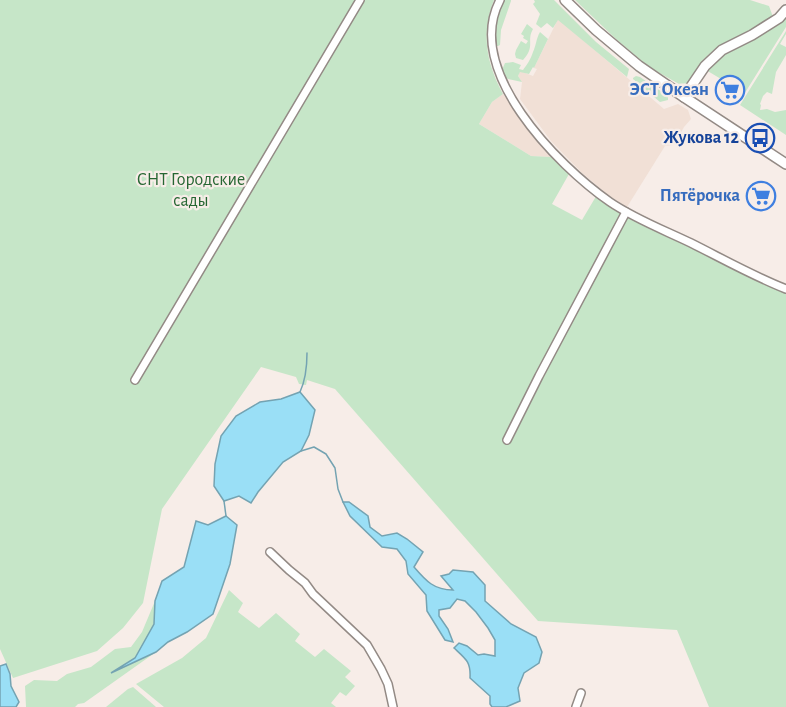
<svg xmlns="http://www.w3.org/2000/svg" width="786" height="707" viewBox="0 0 786 707" font-family="'Alegreya Sans',sans-serif">
  <rect width="100%" height="100%" fill="#f7ede8"/>
  <g fill="#f1e0d6">
    <polygon points="558,19 664,109 678,104 688,110 691,119 684,127 674,145 665,146 627,207 608,195 581,172 551,141 520,99 522,82 518,76 520,71 533,76 537,69 534,68"/>
    <polygon points="503,94 539,144 551,157 531,156 479,124 492,102"/>
  </g>
  <g fill="#c6e6c8">
    <path d="M 0,0 L 494,0 C 481,33 486,63 503,94 L 492,102 L 479,124 L 531,156 L 551,157 L 569,174 L 552,204 L 582,220 L 598,193 L 611,203 L 786,289 L 786,707 L 709,707 L 677,630 L 538,621 L 335,389 L 307,380 L 306,385 L 299,384 L 296,377 L 261,367 L 162,509 L 143,603 L 123,628 L 97,651 L 13,678 L 0,649 Z"/>
    <polygon points="503,0 511,0 511,1 501,30 500,45 498,46 496,46 495,28"/>
    <polygon points="534,0 554,0 596,42 629,69 627,77 558,20 553,28 547,23 541,28 536,24 540,14 533,4 535,2"/>
    <polygon points="575,0 750,0 769,6 773,17 759,27 716,48 703,60 688,83 679,84 649,67 617,40"/>
    <polygon points="786,17 786,27 738,104 735,102 742,88 723,78 721,79 706,70 724,53 771,29"/>
    <path d="M 527,24 L 533,29 C 526,41 536,46 523,60 L 516,58 L 515,54 L 516,50 L 521,41 L 526,44 L 528,41 L 523,38 L 524,36 L 521,34 Z"/>
    <polygon points="786,31 786,34 780,44 786,47 786,55 776,72 772,94 767,92 763,96 760,104 761,105 760,110 767,109 775,112 786,110 786,135 740,105"/>
    <path d="M 540,32 L 548,39 L 534,68 L 533,67 L 529,74 L 520,72 L 518,76 L 522,82 L 504,78 L 502,70 L 505,63 L 513,62 L 521,65 L 519,69 L 523,70 C 526,66 531,59 533,52 C 536,46 536,39 540,32 Z"/>
    <polygon points="636,76 640,77 668,96 668,100 660,102 633,79 633,78"/>
    <polygon points="229,590 243,603 238,612 259,628 276,613 300,634 295,641 315,657 324,649 351,671 345,677 355,686 346,696 340,692 331,703 336,707 164,707 136,684 182,658 206,638"/>
    <polygon points="155,601 154,624 142,648 135,658 117,670 156,652 84,703 78,704 75,707 26,707 25,686 34,680 57,681 67,674 91,667 115,649 131,647 142,632"/>
    <polygon points="133,687 156,707 106,707 128,689"/>
  </g>
  <g fill="#9adff6" stroke="#74a3b2" stroke-width="1.5">
    <polygon points="300,392 315,410 309,435 301,451 283,462 258,492 251,503 239,496 224,501 214,486 215,464 221,436 236,416 260,402 281,399"/>
    <path d="M 343,502 L 349,502 L 368,516 L 370,527 L 382,536 L 397,533 L 407,539 L 423,552 L 414,567 C 426,581 434,590 453,590 L 441,576 L 449,574 L 453,570 L 473,572 L 485,585 L 485,601 L 511,624 L 536,637 L 542,652 L 539,663 L 524,673 L 518,688 L 520,701 L 506,707 L 492,707 L 490,704 L 490,696 L 470,678 C 471,662 466,659 454,648 L 459,643 L 467,646 L 478,655 L 484,654 L 495,656 L 495,640 L 488,628 L 476,612 L 465,601 L 457,599 L 450,608 L 439,610 L 439,616 L 448,629 L 453,642 L 445,640 L 427,611 L 426,595 L 408,574 L 406,561 L 397,549 L 382,547 L 350,516 Z"/>
    <polygon points="226,516 237,525 230,564 213,614 187,632 168,642 156,652 111,673 135,658 154,624 155,601 162,581 184,567 196,521 208,525"/>
    <polygon points="6,664 10,674 11,686 19,702 16,707 0,707 0,666"/>
  </g>
  <g fill="none" stroke-linecap="round" stroke-linejoin="round">
    <g stroke="#74a3b2" stroke-width="1.5">
      <path d="M 300,392 C 306,379 307,367 307,353"/>
      <polyline points="301,451 314,447 326,454 335,468 338,489 343,502"/>
      <polyline points="224,501 226,516"/>
    </g>
    <g stroke="#938a85" stroke-width="10">
      <g id="street">
        <path d="M 500,0 C 463,70 557,165 610,202 C 635,219 664,230 691,243 C 723,259 753,276 786,289"/>
        <polyline points="135,380 360,0"/>
        <polyline points="507,440 539,376 626,212"/>
        <polyline points="270,552 289,570 305,583 313,594 367,645 381,669 388,684 393,707"/>
        <polyline points="576,707 581,693"/>
      </g>
    </g>
    <g stroke="#938a85" stroke-width="12">
      <g id="secondary">
        <polyline points="565,0 596,30 639,66 684,97 786,164"/>
        <polyline points="684,97 705,66 722,50 752,35 779,18 786,10"/>
      </g>
    </g>
    <use href="#street" stroke="#fff" stroke-width="7"/>
    <use href="#secondary" stroke="#fff" stroke-width="9"/>
  </g>
  <defs>
    <g id="supermarket-ring" transform="scale(1.5)"><circle r="9.5" fill="#f7ede8" stroke="#3f7fe0" stroke-width="1.5"/><path d="M-6-5.5h2.5l.6 2H6L4.5 2H-2.5L-4.4-4H-6ZM-1.5 3.2a1.3 1.3 0 1 0 .1 0ZM3 3.2a1.3 1.3 0 1 0 .1 0Z" fill="#3f7fe0"/></g>
    <g id="bus-ring" transform="scale(1.5)"><circle r="9.5" fill="#f7ede8" stroke="#1a4fb4" stroke-width="1.5"/><path d="M-5-6H5V4H4V6H2V4H-2V6H-4V4H-5ZM-3.5-4V0h7V-4ZM-3.5 1.2v1.5H-2V1.2ZM2 1.2v1.5H3.5V1.2Z" fill="#1a4fb4"/></g>
  </defs>
  <g fill-rule="evenodd">
    <use href="#supermarket-ring" x="730" y="90"/>
    <use href="#bus-ring" x="760" y="138"/>
    <use href="#supermarket-ring" x="761" y="196"/>
  </g>
  <g text-anchor="middle" dominant-baseline="central" stroke-width="4.5" stroke-linejoin="round" paint-order="stroke">
    <g font-size="18" font-weight="bold" fill="#366cbe" stroke="#f7ede8" text-anchor="end">
      <text x="709" y="90">ЭСТ Океан</text>
      <text x="740" y="196">Пятёрочка</text>
    </g>
    <g font-size="18" font-weight="bold" fill="#164399" stroke="#f7ede8" text-anchor="end">
      <text x="739" y="138">Жукова 12</text>
    </g>
    <g font-size="18" fill="#266632" stroke="#f7ede8">
      <text x="191" y="180">СНТ Городские<tspan x="191" dy="21">сады</tspan></text>
    </g>
  </g>
</svg>
